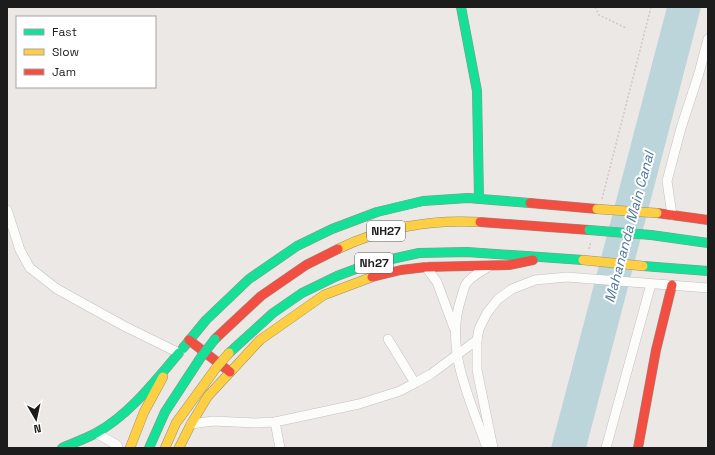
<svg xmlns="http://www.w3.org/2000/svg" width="715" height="455" viewBox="0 0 715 455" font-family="'Space Grotesk',sans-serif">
  <rect width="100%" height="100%" fill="#ebe8e5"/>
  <polygon fill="#bbd5db" points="667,7 701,7 586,448 551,448"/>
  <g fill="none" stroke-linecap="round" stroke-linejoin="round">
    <g stroke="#c2c0bf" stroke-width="10">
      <g id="street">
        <polyline points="7,210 20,250 30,268 57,289 124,326 179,353"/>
        <polyline points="672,215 667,181 681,128 699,73 708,39"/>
        <polyline points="426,267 437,282 454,328"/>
        <polyline points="388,339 415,383"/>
        <polyline points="275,422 280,448"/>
        <polyline points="191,424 213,421 255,423 275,422 359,404 400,391 415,383 431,374 477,340"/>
        <polyline points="96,433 117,445 118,448"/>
        <path d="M 487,448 C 471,401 445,352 460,302 C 462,297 463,289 466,284 C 471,276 482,271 490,266"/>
        <polyline points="493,448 477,370 477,340 479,329 487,313 498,299 512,289 535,280 567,277 708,288"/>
        <polyline points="606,448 651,284"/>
      </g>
    </g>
    <g stroke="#92927f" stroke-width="10">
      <g id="fast">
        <polyline points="461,7 477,91 479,198"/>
        <polyline points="651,235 708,243"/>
        <polyline points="643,266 708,271"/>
        <polyline points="183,348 206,320 249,279 297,246 332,229 377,212 423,201 468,198 530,203"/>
        <polyline points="229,353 273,313 302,293 337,276 369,264 419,253 467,252 583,260"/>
        <path d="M 62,448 C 73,443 85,439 96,433 C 130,414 154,382 179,353"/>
        <polyline points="149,448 165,412 201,357"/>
      </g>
    </g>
    <g stroke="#92927f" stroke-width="10">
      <g id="slow">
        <path d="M 338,249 C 381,228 431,219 480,222"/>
        <polyline points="130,448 144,412 163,377"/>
        <polyline points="165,448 176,423 216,368"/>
        <polyline points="179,448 191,424 208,396 260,340 324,295 372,277"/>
      </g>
    </g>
    <g stroke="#92927f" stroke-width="10">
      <g id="jam">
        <polyline points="530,203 597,209"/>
        <polyline points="657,213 708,220"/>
        <polyline points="480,222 589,230"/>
        <polyline points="372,277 401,270 426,267 509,265 533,260"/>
        <polyline points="215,339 261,296 306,265 338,249"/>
        <polyline points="189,340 230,372"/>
        <polyline points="638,448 656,350 672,285"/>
      </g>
    </g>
    <g stroke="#d4c7c6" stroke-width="1.5" stroke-dasharray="2 2" stroke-linecap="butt">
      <polyline points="595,7 599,15 626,28"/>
      <polyline points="602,199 651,7"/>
      <polyline points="589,249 591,241"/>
    </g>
    <use href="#street" stroke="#fcfcfb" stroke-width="9"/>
    <use href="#fast" stroke="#16e098" stroke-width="9"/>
    <use href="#slow" stroke="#ffcf43" stroke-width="9"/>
    <use href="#jam" stroke="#f24e42" stroke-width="9"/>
    <g stroke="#92927f" stroke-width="10" stroke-linecap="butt">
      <g id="fast-bridge">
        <polyline points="589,230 651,235"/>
        <polyline points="201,357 215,339"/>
      </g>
    </g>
    <g stroke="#92927f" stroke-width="10" stroke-linecap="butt">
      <g id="slow-bridge">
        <polyline points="597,209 657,213"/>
        <polyline points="583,260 643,266"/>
        <polyline points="216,368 229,353"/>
      </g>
    </g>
    <use href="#fast-bridge" stroke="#16e098" stroke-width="9"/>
    <use href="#slow-bridge" stroke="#ffcf43" stroke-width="9"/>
  </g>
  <g text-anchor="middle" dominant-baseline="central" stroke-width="4" stroke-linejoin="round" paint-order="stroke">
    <g fill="#fff" stroke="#606060" stroke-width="1">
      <rect x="367" y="221" width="38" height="20" rx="3"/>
      <rect x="355" y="253" width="38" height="20" rx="3"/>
    </g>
    <g font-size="12" font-weight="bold" fill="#1c1c1c">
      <text x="386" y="231">NH27</text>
      <text x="374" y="263">Nh27</text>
    </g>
    <g font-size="14" font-style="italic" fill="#4e779c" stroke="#fff">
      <text transform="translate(629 227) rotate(-75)">Mahananda Main Canal</text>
    </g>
  </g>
  <rect width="715" height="455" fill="none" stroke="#1c1c1c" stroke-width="16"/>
  <rect x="16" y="16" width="140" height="72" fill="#ffffff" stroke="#a4a4a4"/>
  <rect x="24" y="29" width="20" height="6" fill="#16e098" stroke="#a4a4a4"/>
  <text x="52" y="36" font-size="12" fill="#1c1c1c">Fast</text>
  <rect x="24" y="49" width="20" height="6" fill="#ffcf43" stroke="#a4a4a4"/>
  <text x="52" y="56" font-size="12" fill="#1c1c1c">Slow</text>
  <rect x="24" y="69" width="20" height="6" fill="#f24e42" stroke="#a4a4a4"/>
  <text x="52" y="76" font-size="12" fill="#1c1c1c">Jam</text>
  <g transform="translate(36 419) rotate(171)" stroke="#ffffff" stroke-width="3" paint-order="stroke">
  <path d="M0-3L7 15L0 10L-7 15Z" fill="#1c1c1c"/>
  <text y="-6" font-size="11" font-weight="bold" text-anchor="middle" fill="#1c1c1c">N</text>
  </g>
</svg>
